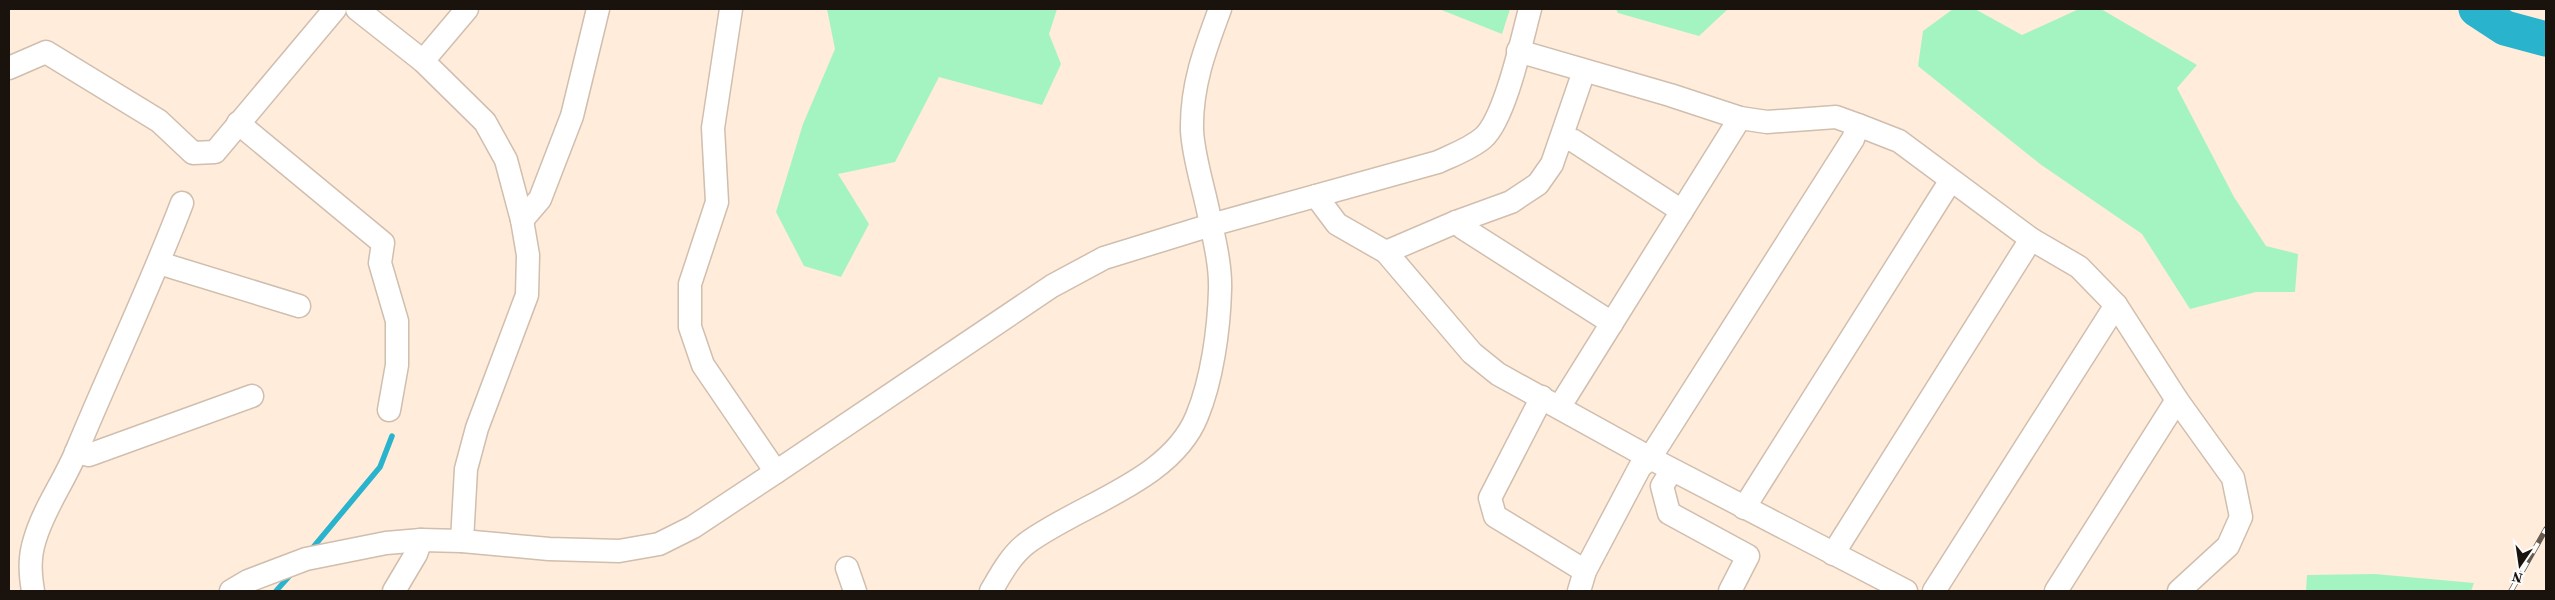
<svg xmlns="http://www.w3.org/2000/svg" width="2555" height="600" viewBox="0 0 2555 600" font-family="'Source Serif 4',serif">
  <rect width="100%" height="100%" fill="#ffecdb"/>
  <g fill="#a4f4c2">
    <polygon points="827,9 1057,9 1049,34 1061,64 1042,105 939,77 895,162 838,174 869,224 841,277 804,266 776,212 803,124 835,49"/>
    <polygon points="1439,9 1510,9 1502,34"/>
    <polygon points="1616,9 1728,9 1699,36 1618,13"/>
    <polygon points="1953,9 1975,9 2022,35 2079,9 2101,9 2197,65 2177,88 2234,197 2266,246 2298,254 2295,292 2256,292 2190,309 2142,234 2040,164 1918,66 1923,31"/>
    <polygon points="2375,574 2474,583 2471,591 2306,591 2307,575"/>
  </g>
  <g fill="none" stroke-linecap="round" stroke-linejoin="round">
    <g stroke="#29b3cc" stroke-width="5.5">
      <polyline points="310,551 380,467 392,436"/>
      <polyline points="276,591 293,572"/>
    </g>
    <polyline stroke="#29b3cc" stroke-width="35" points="2476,9 2505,28 2546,39"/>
    <g stroke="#d0beae" stroke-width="25">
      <g id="minor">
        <polyline points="357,9 423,61 485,122 506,160 522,220 528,255 527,295 477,428 466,469 462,541"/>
        <polyline points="731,9 713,128 717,202 690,284 690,327 703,365 776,472"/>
        <polyline points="1518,51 1670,95 1740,118 1767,122 1836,117 1858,125 1899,141 2031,239 2079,267 2116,305 2177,400 2233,478 2241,517 2228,546 2179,591"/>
        <polyline points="423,61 467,9"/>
        <polyline points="9,68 46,52 159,121 193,153 215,152 335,9"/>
        <polyline points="238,123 383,243 380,263 397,321 397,365 389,410"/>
        <polyline points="1562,138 1574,141 1682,211"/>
        <polyline points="1316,196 1337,224 1386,252 1472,353 1498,374 1650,458 1906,591"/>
        <polyline points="522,220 540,199 572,116 598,9"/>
        <polyline points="1456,222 1463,228 1612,323"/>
        <polyline points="1386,252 1456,222 1511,202 1538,184 1552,164 1584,71"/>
        <polyline points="159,263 299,306"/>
        <polyline points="1542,397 1490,498 1495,516 1585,571"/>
        <polyline points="1560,406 1740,118"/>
        <polyline points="76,452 89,455 252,396"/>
        <polyline points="1672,470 1662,486 1669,513 1748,556 1730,591"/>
        <polyline points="1744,508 1951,180"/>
        <polyline points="1833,554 2031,239"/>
        <polyline points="847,568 855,591"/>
        <path d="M 33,591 C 30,573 29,557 35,539 C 44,508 65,480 77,450 C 111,368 150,287 182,203"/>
        <path d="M 231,591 L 248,581 L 306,559 L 386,543 L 421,540 L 462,541 L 549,549 L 619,551 L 659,544 L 693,527 L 776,472 L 1052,286 L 1104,258 L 1211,225 L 1438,162 C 1453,155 1470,149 1483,138 C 1505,119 1522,39 1530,9"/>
        <polyline points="394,591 416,554 421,540"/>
        <path d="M 991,591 C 1001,574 1011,555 1027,543 C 1080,504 1171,481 1197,416 C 1212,380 1219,329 1220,290 C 1221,266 1214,238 1209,215 C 1204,189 1193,156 1192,130 C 1191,86 1205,49 1220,9"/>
        <polyline points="1579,591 1585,571 1640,467 1650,458 1853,139 1858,125"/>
        <polyline points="1934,591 2116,305"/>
        <polyline points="2056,591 2177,400"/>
      </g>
    </g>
    <use href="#minor" stroke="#fff" stroke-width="22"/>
    <g stroke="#665b51" stroke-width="5.5">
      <polyline id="rail" points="2511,591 2546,529"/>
    </g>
    <use href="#rail" stroke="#fdfdfd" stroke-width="4" stroke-dasharray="11" stroke-linecap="butt"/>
  </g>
  <rect width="2555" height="600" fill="none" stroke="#1a130d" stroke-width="20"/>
  <g transform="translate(2520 565) rotate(193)" stroke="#fdfdfd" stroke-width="4" paint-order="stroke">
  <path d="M0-4L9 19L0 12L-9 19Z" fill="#1a130d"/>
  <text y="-8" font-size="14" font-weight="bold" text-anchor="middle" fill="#1a130d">N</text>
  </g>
</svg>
